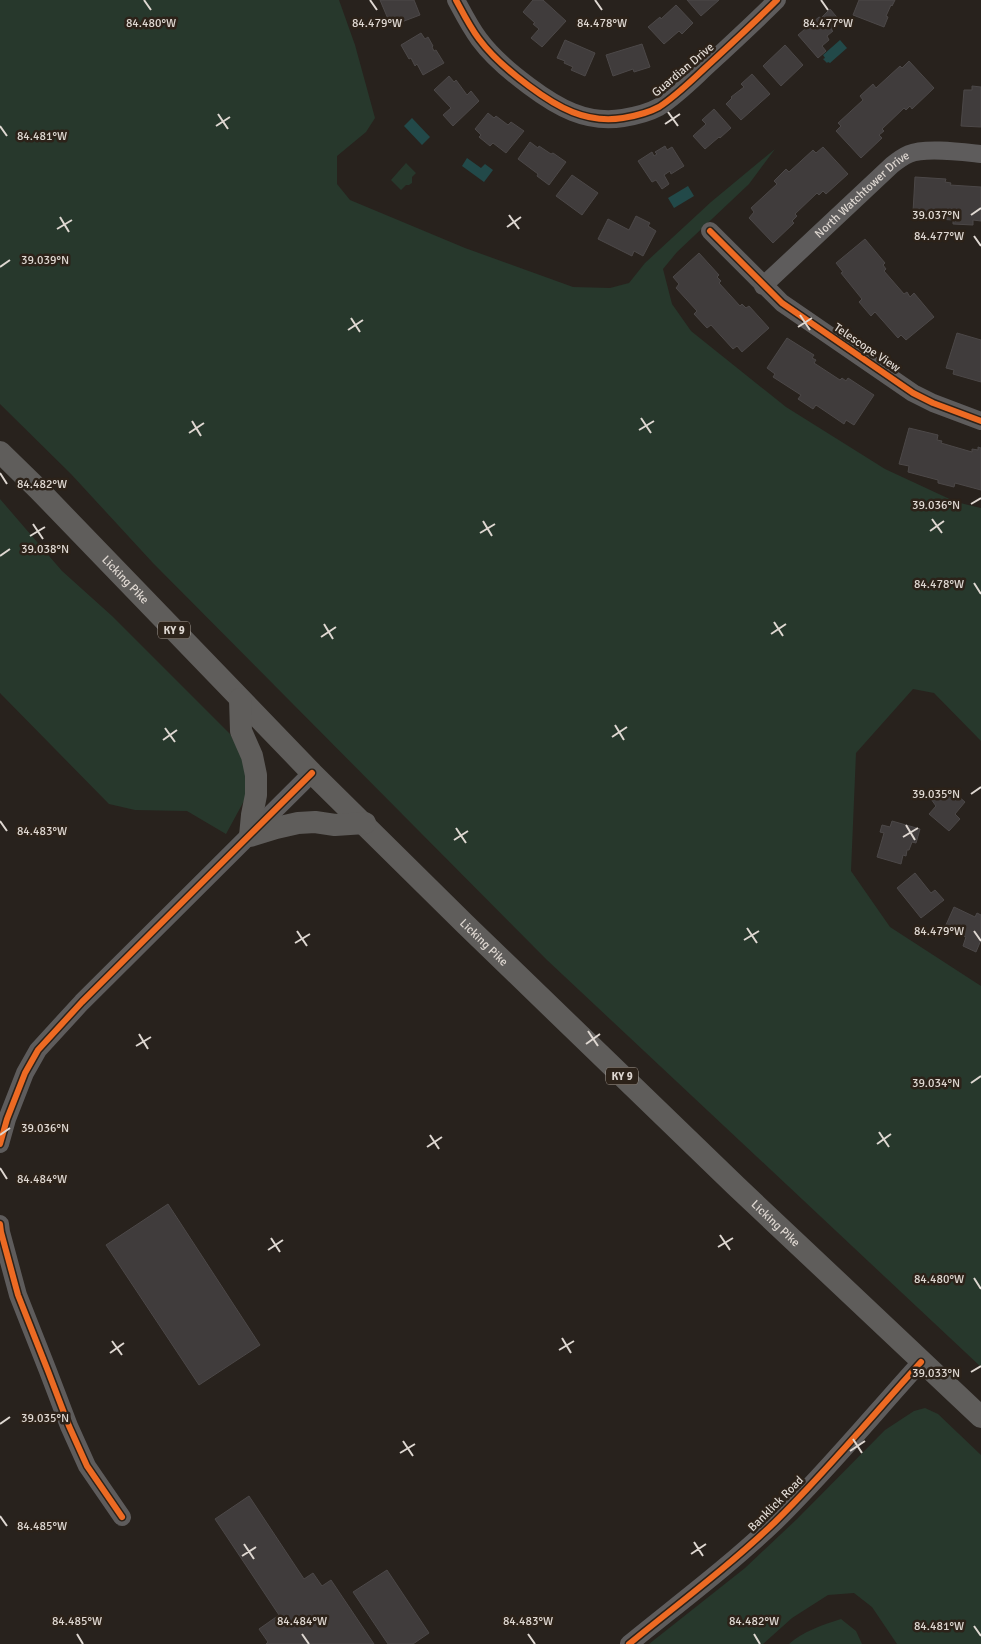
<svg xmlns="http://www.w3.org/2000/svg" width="981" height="1644" viewBox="0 0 981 1644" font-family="Signika,sans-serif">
  <rect width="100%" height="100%" fill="#28221d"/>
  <g fill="#27382c">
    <polygon points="0,0 339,0 355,45 375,118 366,132 337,156 337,184 350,200 465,248 573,287 610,288 629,283 645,263 711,202 775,149 749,184 677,252 663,269 672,304 691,331 786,407 885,469 956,502 981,508 981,741 934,693 913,689 856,753 851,871 890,927 981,986 981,1367 547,960 153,563 71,474 0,404"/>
    <polygon points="406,163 416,173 412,177 412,183 409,185 406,185 401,190 391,180"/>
    <polygon points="0,499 62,571 112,616 230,734 248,767 245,799 226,834 187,811 135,810 109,804 0,693"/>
    <polygon points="925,1408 938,1414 981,1455 981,1644 897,1644 872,1607 854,1593 828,1595 792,1618 763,1644 649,1644 745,1568 797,1519 885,1430 914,1411"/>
    <path d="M 841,1619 L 856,1631 L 862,1644 L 789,1644 C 803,1631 823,1625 841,1619 Z"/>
  </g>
  <g fill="#224949">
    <polygon points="840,40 847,48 830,63 828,62 827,63 823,59 825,58 823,55"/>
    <polygon points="412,118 430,137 422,145 404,126"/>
    <polygon points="467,158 481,168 485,164 493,170 484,182 462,166"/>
    <polygon points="688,186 694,196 674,208 668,198"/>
  </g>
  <g fill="#403c3c" stroke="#4c4848">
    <polygon points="380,0 414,0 420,15 391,26"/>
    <polygon points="533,0 543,0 566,21 542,47 531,38 539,29 533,24 535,23 523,12"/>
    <polygon points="687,0 719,0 701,16"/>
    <polygon points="859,0 895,0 892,6 891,5 886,16 888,17 884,27 853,15"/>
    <polygon points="676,5 693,23 682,34 679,31 664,44 648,27 660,17 661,19"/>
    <polygon points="830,9 841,22 831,30 833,31 827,36 829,40 822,46 826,51 818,58 798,35 819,17 821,18"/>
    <polygon points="421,33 425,39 428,37 433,46 432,47 434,51 436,50 444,63 423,75 417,64 415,66 411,58 409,59 401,45"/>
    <polygon points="565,40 595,53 585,76 571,70 573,67 564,63 565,61 557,58"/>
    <polygon points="642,44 650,67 634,72 633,69 613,76 606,55"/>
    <polygon points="785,45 803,65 781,86 763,66"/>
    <polygon points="909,61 934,88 912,109 910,106 906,110 904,108 882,129 884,131 879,135 882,138 861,158 836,131 841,126 838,123 863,100 860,96 873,84 876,88 900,66 902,68"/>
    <polygon points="752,74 770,94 741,120 726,104 732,98 731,97 744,87 741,84"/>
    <polygon points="449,76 454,82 456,80 467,95 471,91 479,101 453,126 443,115 451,108 434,90"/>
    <polygon points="972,86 981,87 981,127 961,126 964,90 972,90"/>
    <polygon points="714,109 731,128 720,138 719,137 705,149 693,136 706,124 702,120"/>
    <polygon points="488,113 494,118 496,116 508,125 511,122 524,131 506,153 493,143 490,146 479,137 481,135 475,129"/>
    <polygon points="530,142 538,148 539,146 551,154 553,153 566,162 549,185 537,176 538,174 518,159"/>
    <polygon points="665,146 667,150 672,147 684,166 671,174 670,171 664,175 669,184 662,189 656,180 652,182 638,161 652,152 654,156 657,154 655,152"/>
    <polygon points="823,147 848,174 826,194 823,191 819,195 817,193 795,214 797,216 792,221 794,223 773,243 749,218 754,212 751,208 777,184 774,181 786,169 789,172 813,150 816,153"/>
    <polygon points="572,175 598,193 582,215 556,196"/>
    <polygon points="915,177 946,179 945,182 951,183 950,185 981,187 981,221 973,220 973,225 953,224 953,220 922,218 922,213 913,212"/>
    <polygon points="636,216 650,223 648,226 656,231 643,256 634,251 632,256 598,239 608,219 629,230"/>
    <polygon points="865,239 885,263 883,265 886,269 884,271 904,294 907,292 910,297 914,293 934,317 906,340 901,335 898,338 875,312 871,316 859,302 862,299 841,273 843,272 836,263"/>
    <polygon points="699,253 719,275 717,277 721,281 719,283 740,306 742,304 746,308 749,306 769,328 742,352 737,346 733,349 711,325 707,328 694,314 697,311 676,288 679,284 673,277"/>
    <polygon points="957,333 981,340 981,382 953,374 954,370 946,368"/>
    <polygon points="787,338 814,355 812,358 816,360 814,363 840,380 842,378 846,381 848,378 874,395 854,425 846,420 844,424 816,405 813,409 798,399 801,395 773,377 775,374 767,368"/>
    <polygon points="909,428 938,435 937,440 942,441 941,443 972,452 972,449 978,450 978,447 981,448 981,490 955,483 954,487 938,483 938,480 908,472 909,466 899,464"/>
    <polygon points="950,789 965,802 955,814 960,819 949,831 929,814 936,806 931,799 933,793 938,791 944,796"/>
    <polygon points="892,821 920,829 916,843 912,842 909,850 907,850 906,856 903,855 901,864 877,857 884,833 880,832 882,825 890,827"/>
    <polygon points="915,873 931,893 935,890 944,900 921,918 897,888"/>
    <polygon points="954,907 975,917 977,913 981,915 981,940 976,952 963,946 966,937 945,927"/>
    <polygon points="168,1204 260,1345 199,1385 106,1245"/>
    <polygon points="249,1496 304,1579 313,1573 322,1586 331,1580 374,1644 266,1644 268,1642 259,1629 279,1615 215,1519"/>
    <polygon points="387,1570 429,1633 413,1644 388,1644 353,1592"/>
  </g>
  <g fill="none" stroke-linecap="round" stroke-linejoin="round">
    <g stroke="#5e5c5c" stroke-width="18">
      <path d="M 456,0 C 463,13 470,27 479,39 C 493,58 510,72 529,86 C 557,107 586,124 623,118 C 635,116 648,113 659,107 C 676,96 691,81 705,68 C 730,45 754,23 777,0"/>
      <polyline points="710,231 782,303 913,393 933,403 981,421"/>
      <path id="s1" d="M 763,286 L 892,165 C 897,161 902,157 909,154 C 925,147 962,152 981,154"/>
      <polyline points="0,1144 7,1119 25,1073 38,1050 82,1002 312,773"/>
      <polyline points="0,1224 1,1232 18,1295 48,1371 69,1426 87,1466 122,1517"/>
      <path d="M 629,1644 C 678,1604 729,1566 775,1522 C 826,1472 873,1415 921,1362"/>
    </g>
    <g stroke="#5f5d5b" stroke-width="22">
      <path id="s2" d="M 0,452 L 38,489 L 312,773 L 465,924 L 736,1186 L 981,1417"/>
      <polyline points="240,699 241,731 252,756 256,775 256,795 252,815 250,836 276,828 298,823 315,822 335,825 365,823"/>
    </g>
    <g stroke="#2c2219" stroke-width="9">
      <g id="cycleway">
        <path d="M 456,0 C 463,13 470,27 479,39 C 493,58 510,72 529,86 C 557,107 586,124 623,118 C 635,116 648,113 659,107 C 676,96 691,81 705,68 C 730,45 754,23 777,0"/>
        <polyline points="710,231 782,303 913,393 933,403 981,421"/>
        <polyline points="0,1144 7,1119 25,1073 38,1050 82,1002 312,773"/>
        <polyline points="0,1224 1,1232 18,1295 48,1371 69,1426 87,1466 122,1517"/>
        <path d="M 629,1644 C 678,1604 729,1566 775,1522 C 826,1472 873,1415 921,1362"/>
      </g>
    </g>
    <use href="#cycleway" stroke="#ed6a23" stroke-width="6"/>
  </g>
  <path fill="none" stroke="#ded7d1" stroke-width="2" d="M 144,0 L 151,10M 370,0 L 377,10M 595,0 L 602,10M 821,0 L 828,10M 668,112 L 678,126M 218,114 L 228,129M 665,124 L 680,114M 0,126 L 7,136M 216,126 L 230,117M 509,215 L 519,229M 971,215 L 981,208M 60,217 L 69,232M 507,227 L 521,217M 57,229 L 72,220M 974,236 L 981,246M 0,267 L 10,260M 800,315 L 810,330M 351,318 L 360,332M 798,327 L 812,318M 348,330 L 363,320M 641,418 L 651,433M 192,421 L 201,436M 639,430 L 654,421M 189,433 L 204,423M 0,473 L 7,484M 971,504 L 981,498M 932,519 L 942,533M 483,521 L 492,536M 33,524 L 43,539M 930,531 L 944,521M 480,533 L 495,524M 30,536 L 45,527M 0,556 L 10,549M 974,583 L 981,594M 774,622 L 783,636M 324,624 L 333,639M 771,634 L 786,624M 321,637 L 336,627M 615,725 L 624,740M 165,728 L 175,742M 612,737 L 627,727M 163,740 L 177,730M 971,794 L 981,787M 0,821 L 7,831M 906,825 L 915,840M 456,828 L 466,843M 903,837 L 918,828M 454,840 L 468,831M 747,928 L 757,943M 297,931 L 307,946M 974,931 L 981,941M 744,940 L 759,931M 295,943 L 310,934M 588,1031 L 598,1046M 139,1034 L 148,1049M 586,1044 L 600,1034M 136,1046 L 151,1037M 971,1083 L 981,1076M 879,1132 L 889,1147M 0,1135 L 10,1128M 430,1135 L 439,1149M 877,1144 L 891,1134M 427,1147 L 442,1137M 0,1168 L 7,1179M 720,1235 L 730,1250M 271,1238 L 280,1252M 718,1247 L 733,1238M 268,1250 L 283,1240M 974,1278 L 981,1289M 562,1338 L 571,1353M 112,1341 L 122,1355M 559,1350 L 574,1341M 110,1353 L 124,1343M 971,1372 L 981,1366M 0,1424 L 10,1417M 853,1439 L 862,1453M 403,1441 L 413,1456M 850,1451 L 865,1441M 400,1453 L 415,1444M 0,1516 L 7,1526M 694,1542 L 703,1556M 244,1544 L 254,1559M 691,1554 L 706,1544M 242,1556 L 256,1547M 974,1626 L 981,1636M 77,1634 L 83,1644M 302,1634 L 309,1644M 528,1634 L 535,1644M 754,1634 L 760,1644"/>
  <g text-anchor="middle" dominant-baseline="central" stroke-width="5" stroke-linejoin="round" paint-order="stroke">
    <g fill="#2c2219" stroke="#a9a19a" stroke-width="1">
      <rect x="158" y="621.5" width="32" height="17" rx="4"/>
      <rect x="606" y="1067.5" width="32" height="17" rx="4"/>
    </g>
    <g font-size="11" font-weight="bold" fill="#ded7d1">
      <text x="174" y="630">KY 9</text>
      <text x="622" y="1076">KY 9</text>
    </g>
    <g font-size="12" fill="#ded7d1" stroke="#2c2219">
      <text transform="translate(683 70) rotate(-40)">Guardian Drive</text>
      <text stroke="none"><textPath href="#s1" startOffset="135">North Watchtower Drive</textPath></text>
      <text transform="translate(867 348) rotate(34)">Telescope View</text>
      <text stroke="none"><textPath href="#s2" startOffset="179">Licking Pike</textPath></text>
      <text stroke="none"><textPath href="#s2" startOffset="689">Licking Pike</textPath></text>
      <text stroke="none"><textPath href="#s2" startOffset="1094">Licking Pike</textPath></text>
      <text transform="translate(776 1504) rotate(-45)">Banklick Road</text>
    </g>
  </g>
  <g font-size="12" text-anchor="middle" fill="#ded7d1" stroke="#2c2219" stroke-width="5" stroke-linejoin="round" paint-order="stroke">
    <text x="828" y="27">84.477°W</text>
    <text x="151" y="27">84.480°W</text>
    <text x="377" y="27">84.479°W</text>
    <text x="602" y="27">84.478°W</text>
    <text x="42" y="140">84.481°W</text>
    <text x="936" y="219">39.037°N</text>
    <text x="939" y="240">84.477°W</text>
    <text x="45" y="264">39.039°N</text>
    <text x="42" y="488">84.482°W</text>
    <text x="936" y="509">39.036°N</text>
    <text x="45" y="553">39.038°N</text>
    <text x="939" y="588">84.478°W</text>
    <text x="936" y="798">39.035°N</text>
    <text x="42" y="835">84.483°W</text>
    <text x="939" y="935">84.479°W</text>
    <text x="936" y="1087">39.034°N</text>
    <text x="45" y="1132">39.036°N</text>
    <text x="42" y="1183">84.484°W</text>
    <text x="939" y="1283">84.480°W</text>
    <text x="936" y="1377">39.033°N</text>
    <text x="45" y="1422">39.035°N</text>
    <text x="42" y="1530">84.485°W</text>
    <text x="77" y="1625">84.485°W</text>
    <text x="302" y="1625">84.484°W</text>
    <text x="528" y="1625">84.483°W</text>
    <text x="754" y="1625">84.482°W</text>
    <text x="939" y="1630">84.481°W</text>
  </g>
</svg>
